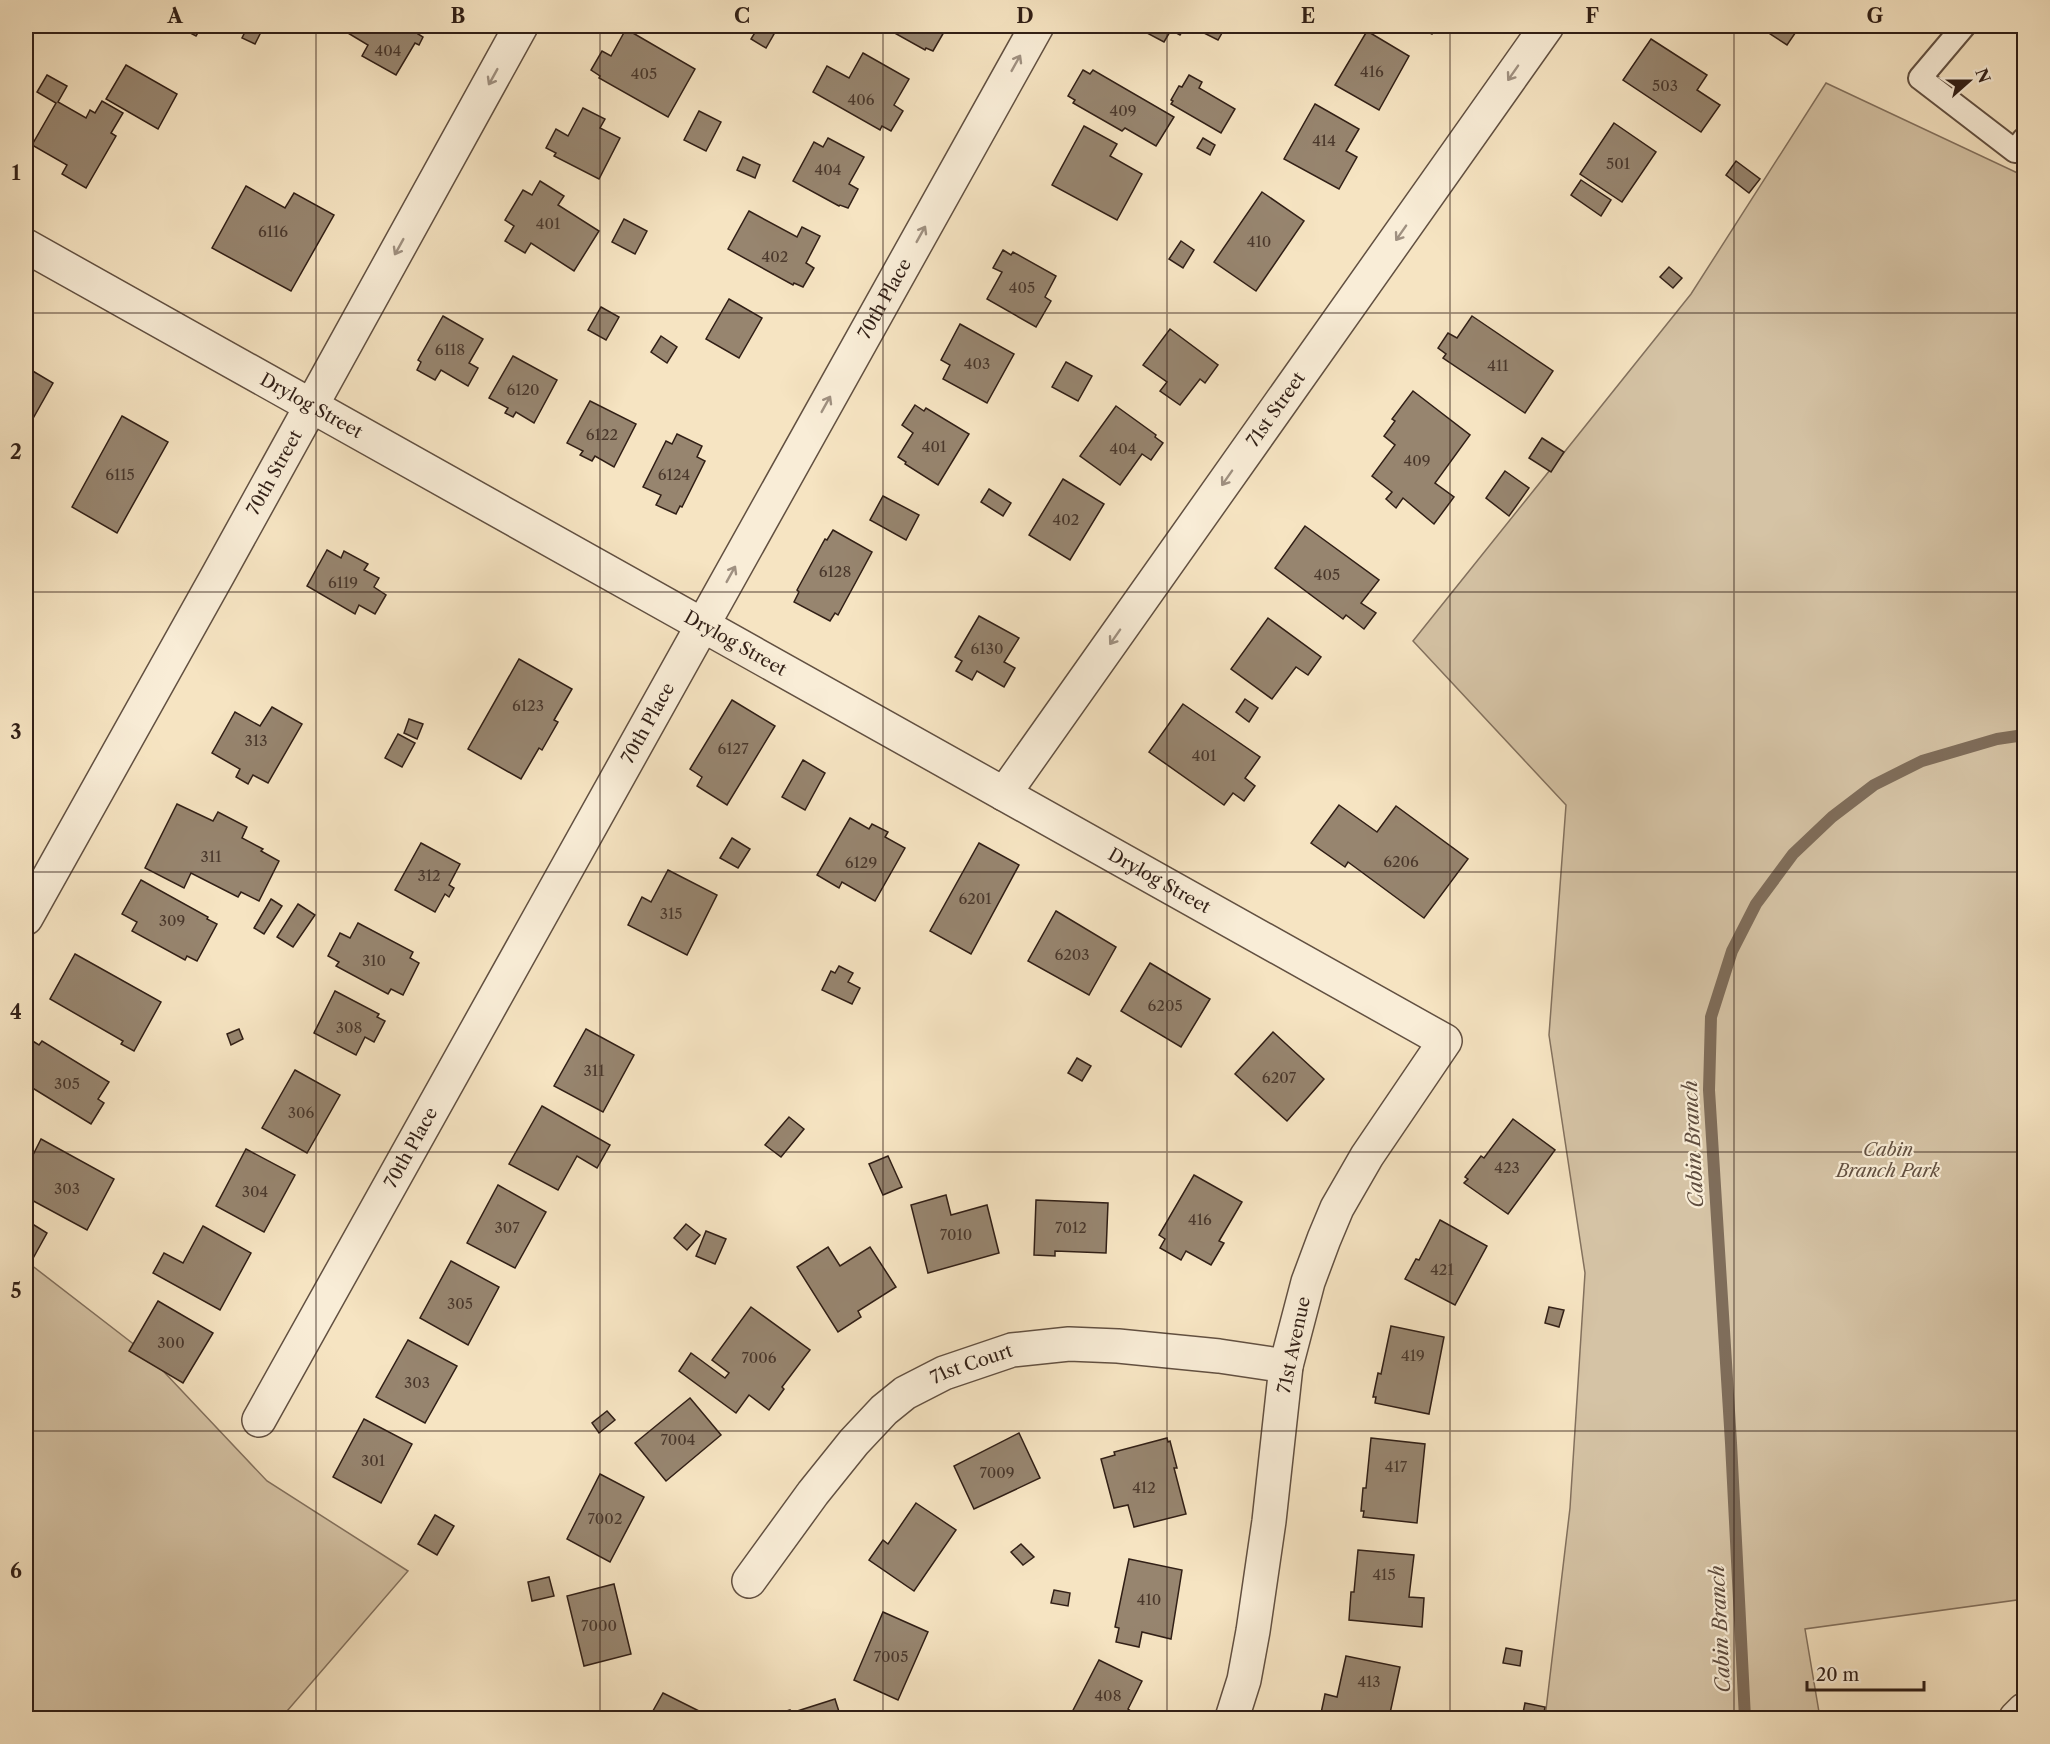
<svg xmlns="http://www.w3.org/2000/svg" width="2050" height="1744" viewBox="0 0 2050 1744" font-family="'Libre Caslon Text',serif">
  <rect width="100%" height="100%" fill="#f6e4c2"/>
  <filter id="stains"><feTurbulence type="fractalNoise" baseFrequency=".00333" numOctaves="4"/><feColorMatrix values="0 0 0 0 .2 0 0 0 0 .09 0 0 0 0 .02 0 0 0 .5 -.17"/></filter>
  <radialGradient id="worn" r=".72"><stop offset=".6" stop-color="#630" stop-opacity="0"/><stop offset="1" stop-color="#630" stop-opacity=".3"/></radialGradient>
  <g fill="#d5c3a5" stroke="#83715e" stroke-width="1.5">
    <polygon points="1826,83 2024,176 2024,1599 1805,1629 1820,1718 1545,1718 1570,1508 1585,1273 1549,1035 1566,805 1413,641 1691,294"/>
    <polygon points="26,1261 149,1356 267,1481 408,1571 281,1718 26,1718"/>
  </g>
  <g fill="none" stroke-linecap="round" stroke-linejoin="round">
    <polyline stroke="#7f6d5a" stroke-width="12" points="1745,1718 1731,1443 1709,1090 1711,1017 1732,951 1756,904 1793,854 1832,817 1874,785 1922,761 1997,739 2024,735"/>
  </g>
  <g fill="#97856f" stroke="#311f16" stroke-width="1.5">
    <polygon points="177,26 202,26 196,36"/>
    <polygon points="248,26 264,26 255,44 242,38"/>
    <polygon points="339,26 423,26 418,34 423,37 419,45 415,43 396,75 362,56 368,45 338,27"/>
    <polygon points="759,26 774,34 766,48 751,39"/>
    <polygon points="882,26 938,26 936,28 944,32 933,51 926,48 925,50"/>
    <polygon points="1151,26 1186,26 1180,35 1171,30 1164,42 1147,33"/>
    <polygon points="1190,26 1226,26 1218,40"/>
    <polygon points="1415,26 1437,26 1432,34"/>
    <polygon points="1758,26 1800,26 1787,45"/>
    <polygon points="626,29 695,69 668,117 599,78 600,76 591,70 602,51 611,56"/>
    <polygon points="1367,31 1409,56 1379,110 1335,85"/>
    <polygon points="1651,39 1707,75 1697,90 1720,105 1701,132 1623,80"/>
    <polygon points="863,53 909,79 894,105 903,111 891,131 882,126 880,130 813,92 827,66 849,78"/>
    <polygon points="126,65 177,94 158,129 106,99"/>
    <polygon points="1083,70 1090,74 1093,70 1174,117 1156,146 1125,128 1122,131 1073,103 1075,100 1068,96"/>
    <polygon points="47,75 67,86 58,102 86,118 90,110 95,113 102,101 123,113 111,133 116,136 86,188 62,174 67,165 32,145 56,103 37,92"/>
    <polygon points="1189,75 1202,82 1199,88 1235,109 1221,133 1171,104 1173,101 1171,100 1179,86 1182,87"/>
    <polygon points="1315,104 1359,129 1346,151 1357,157 1339,189 1284,159"/>
    <polygon points="583,108 605,119 600,128 620,138 599,179 554,156 556,153 546,148 556,129 568,136"/>
    <polygon points="699,111 721,122 706,151 684,140"/>
    <polygon points="1614,123 1656,152 1622,202 1580,174"/>
    <polygon points="1084,126 1117,144 1110,156 1142,174 1117,220 1052,185"/>
    <polygon points="828,138 864,157 849,184 858,189 848,208 840,205 839,206 793,181 814,142 823,147"/>
    <polygon points="1203,138 1215,145 1210,155 1197,148"/>
    <polygon points="743,157 760,165 755,178 737,170"/>
    <polygon points="1736,161 1760,179 1749,193 1726,175"/>
    <polygon points="1581,180 1611,200 1601,216 1571,195"/>
    <polygon points="540,181 564,196 558,205 599,231 574,271 531,243 525,253 505,241 514,226 505,220 523,190 532,195"/>
    <polygon points="246,186 285,208 294,193 334,215 291,291 212,248"/>
    <polygon points="1262,192 1304,221 1256,291 1214,262"/>
    <polygon points="749,211 797,237 802,227 820,236 806,263 814,268 803,287 794,283 793,285 728,249"/>
    <polygon points="624,219 647,231 635,254 612,242"/>
    <polygon points="1181,241 1194,250 1183,268 1169,259"/>
    <polygon points="1003,250 1011,255 1013,252 1056,276 1045,297 1051,301 1036,327 987,299 1002,272 993,268"/>
    <polygon points="1669,267 1682,278 1673,288 1660,277"/>
    <polygon points="729,299 762,318 739,358 706,339"/>
    <polygon points="601,307 619,317 606,340 588,330"/>
    <polygon points="443,316 483,339 469,363 478,368 468,386 441,370 435,380 417,370 421,362 418,360"/>
    <polygon points="1472,316 1553,371 1525,413 1443,358 1446,354 1438,348 1448,333 1457,338"/>
    <polygon points="960,324 1014,354 987,403 943,379 950,365 941,360"/>
    <polygon points="1170,329 1218,365 1205,383 1200,379 1180,405 1160,391 1167,382 1143,365"/>
    <polygon points="661,336 677,347 667,363 651,352"/>
    <polygon points="513,356 557,380 534,423 516,412 513,417 505,413 508,408 489,398"/>
    <polygon points="1066,362 1092,376 1078,401 1052,387"/>
    <polygon points="26,367 53,383 27,429 26,428"/>
    <polygon points="1413,391 1470,435 1435,483 1454,497 1434,524 1403,498 1396,508 1386,499 1392,492 1372,476 1395,445 1384,436 1395,421 1392,419"/>
    <polygon points="590,401 636,424 614,467 595,456 592,461 580,455 583,451 567,443"/>
    <polygon points="915,405 924,411 926,408 969,434 938,485 905,464 906,462 898,457 913,433 902,425"/>
    <polygon points="1116,406 1156,435 1155,437 1163,443 1151,460 1142,454 1120,485 1080,456"/>
    <polygon points="122,416 168,442 117,533 72,507"/>
    <polygon points="677,434 702,446 697,457 705,461 682,507 680,506 676,514 656,505 661,495 643,487 666,441 672,444"/>
    <polygon points="1542,438 1564,452 1551,472 1529,458"/>
    <polygon points="1505,471 1529,488 1509,516 1486,498"/>
    <polygon points="1063,479 1104,504 1070,560 1029,535"/>
    <polygon points="989,489 1011,503 1003,516 981,502"/>
    <polygon points="883,496 919,515 906,540 870,520"/>
    <polygon points="1305,526 1379,580 1361,603 1376,613 1364,629 1346,615 1343,619 1275,568"/>
    <polygon points="833,530 872,552 838,615 835,613 830,621 794,602 799,592 797,590 825,539 827,540"/>
    <polygon points="327,550 341,558 344,551 368,564 364,570 379,578 374,587 386,595 375,614 359,605 355,614 307,586"/>
    <polygon points="979,616 1019,638 1004,662 1015,668 1004,687 977,671 972,680 956,671 962,661 955,657"/>
    <polygon points="1268,618 1321,657 1308,675 1296,667 1272,699 1231,669"/>
    <polygon points="519,659 572,689 554,720 558,722 542,750 539,748 521,779 468,749"/>
    <polygon points="1245,699 1258,708 1249,722 1236,712"/>
    <polygon points="732,700 775,726 727,805 697,786 702,777 690,769"/>
    <polygon points="1183,704 1260,757 1245,778 1255,786 1244,801 1233,793 1224,805 1149,752"/>
    <polygon points="272,707 302,724 268,783 253,775 248,784 236,777 240,769 212,753 235,712 260,726"/>
    <polygon points="409,719 423,724 417,739 404,733"/>
    <polygon points="398,734 415,743 402,767 385,758"/>
    <polygon points="803,760 825,773 805,810 782,797"/>
    <polygon points="177,804 213,821 218,812 247,827 242,838 263,849 261,851 279,861 259,901 241,892 238,897 191,873 184,888 145,868"/>
    <polygon points="1339,805 1377,832 1396,806 1468,859 1424,918 1348,862 1345,867 1311,843"/>
    <polygon points="850,818 869,829 872,824 888,832 885,837 905,848 875,901 842,882 839,888 817,875"/>
    <polygon points="732,838 750,849 738,868 720,858"/>
    <polygon points="421,843 460,864 449,885 454,888 449,897 445,894 435,912 395,890"/>
    <polygon points="979,843 1019,865 971,954 930,931"/>
    <polygon points="668,870 717,895 687,955 628,925 642,897 651,902"/>
    <polygon points="141,880 208,917 207,919 217,924 197,961 187,956 185,960 132,931 137,922 122,914"/>
    <polygon points="271,899 282,906 264,934 254,928"/>
    <polygon points="298,904 315,915 293,947 277,937"/>
    <polygon points="1056,911 1116,947 1089,995 1028,961"/>
    <polygon points="358,923 413,952 410,958 419,963 403,995 391,989 388,994 336,966 339,962 328,956 340,933 350,938"/>
    <polygon points="75,954 161,1002 134,1051 121,1044 123,1041 50,999"/>
    <polygon points="1150,963 1210,999 1181,1047 1121,1011"/>
    <polygon points="839,966 853,973 848,982 860,988 852,1004 822,990 831,971 835,973"/>
    <polygon points="335,991 379,1014 377,1017 385,1021 374,1042 365,1037 356,1055 314,1033"/>
    <polygon points="239,1029 243,1039 231,1045 227,1034"/>
    <polygon points="586,1029 634,1055 603,1112 554,1086"/>
    <polygon points="1273,1032 1324,1079 1287,1121 1235,1074"/>
    <polygon points="31,1040 39,1045 42,1041 109,1082 98,1099 104,1103 91,1124 26,1084 26,1050"/>
    <polygon points="1077,1058 1091,1066 1082,1081 1068,1073"/>
    <polygon points="295,1070 340,1095 307,1153 262,1128"/>
    <polygon points="542,1106 610,1145 597,1168 577,1156 558,1190 509,1164"/>
    <polygon points="789,1117 804,1129 781,1157 765,1145"/>
    <polygon points="1513,1119 1555,1150 1508,1214 1464,1183 1468,1179 1465,1177 1481,1156 1484,1158"/>
    <polygon points="41,1139 114,1179 87,1230 26,1197 26,1169"/>
    <polygon points="246,1149 295,1175 264,1232 216,1206"/>
    <polygon points="888,1156 902,1187 883,1195 869,1164"/>
    <polygon points="1194,1175 1242,1202 1219,1241 1224,1243 1211,1265 1186,1251 1181,1260 1160,1248 1165,1239 1159,1235"/>
    <polygon points="498,1185 546,1212 515,1268 467,1243"/>
    <polygon points="946,1195 951,1215 987,1205 999,1253 928,1273 911,1205"/>
    <polygon points="1036,1200 1108,1203 1106,1253 1055,1251 1055,1256 1034,1255"/>
    <polygon points="26,1220 47,1233 26,1271"/>
    <polygon points="1440,1220 1487,1246 1455,1305 1405,1279 1416,1259 1419,1260"/>
    <polygon points="686,1224 700,1235 687,1250 674,1238"/>
    <polygon points="203,1226 251,1253 220,1310 153,1273 164,1253 183,1263"/>
    <polygon points="706,1231 726,1239 715,1264 696,1256"/>
    <polygon points="828,1247 840,1266 870,1247 896,1287 858,1311 861,1317 838,1332 797,1267"/>
    <polygon points="451,1261 499,1287 468,1345 420,1318"/>
    <polygon points="158,1301 213,1333 183,1383 129,1351"/>
    <polygon points="751,1307 810,1350 782,1387 784,1389 769,1410 749,1395 736,1413 679,1371 691,1353 725,1378 729,1373 712,1360"/>
    <polygon points="1549,1307 1564,1310 1559,1327 1545,1323"/>
    <polygon points="1391,1326 1444,1337 1429,1414 1375,1403 1376,1397 1373,1397 1378,1373 1381,1374"/>
    <polygon points="408,1340 457,1366 425,1423 376,1397"/>
    <polygon points="690,1398 721,1435 666,1481 635,1443"/>
    <polygon points="607,1411 615,1420 599,1433 592,1423"/>
    <polygon points="364,1419 412,1444 381,1503 333,1477"/>
    <polygon points="1019,1433 1040,1478 974,1509 954,1466"/>
    <polygon points="1167,1438 1168,1442 1170,1441 1177,1468 1174,1468 1186,1514 1134,1527 1128,1505 1114,1508 1101,1459 1115,1455 1114,1452"/>
    <polygon points="1371,1438 1425,1444 1417,1523 1363,1517 1364,1511 1361,1511 1363,1488 1366,1488"/>
    <polygon points="600,1474 644,1497 610,1562 567,1539"/>
    <polygon points="916,1503 956,1530 914,1591 869,1560 883,1540 888,1544"/>
    <polygon points="435,1515 454,1526 437,1555 418,1544"/>
    <polygon points="1021,1544 1034,1557 1023,1565 1011,1552"/>
    <polygon points="1358,1550 1414,1555 1409,1597 1424,1598 1422,1627 1349,1620 1351,1592 1354,1592"/>
    <polygon points="1129,1559 1182,1570 1171,1639 1142,1632 1139,1647 1116,1642 1119,1628 1115,1627"/>
    <polygon points="549,1577 554,1596 532,1601 528,1582"/>
    <polygon points="614,1584 631,1654 584,1666 567,1596"/>
    <polygon points="1054,1590 1070,1593 1068,1606 1051,1603"/>
    <polygon points="883,1612 928,1632 898,1700 854,1680"/>
    <polygon points="1506,1648 1522,1651 1520,1666 1503,1663"/>
    <polygon points="1346,1656 1400,1667 1389,1718 1320,1718 1325,1694 1337,1697"/>
    <polygon points="1099,1660 1142,1681 1128,1709 1134,1713 1131,1718 1069,1718"/>
    <polygon points="663,1693 713,1718 649,1718"/>
    <polygon points="835,1699 841,1718 766,1718 766,1717 790,1710 791,1713"/>
    <polygon points="1525,1703 1545,1707 1543,1718 1522,1718"/>
  </g>
  <g fill="none" stroke-linecap="round" stroke-linejoin="round">
    <g stroke="#625041" stroke-width="26">
      <polyline id="lane" points="1964,26 1920,78 2015,151 2024,139"/>
    </g>
    <g stroke="#625041" stroke-width="36">
      <g id="street">
        <path id="s1" d="M 26,246 L 1445,1041 L 1367,1156 L 1337,1208 L 1324,1239 L 1308,1282 L 1286,1366 L 1269,1521 L 1253,1631 L 1244,1680 L 1232,1718"/>
        <path id="s2" d="M 1004,794 L 1547,26"/>
        <path id="s3" d="M 26,918 L 219,573 L 521,26"/>
        <path id="s4" d="M 259,1420 L 1037,26"/>
        <path id="s5" d="M 749,1581 L 813,1493 L 854,1442 L 884,1410 L 905,1393 L 944,1373 L 1012,1350 L 1069,1344 L 1118,1346 L 1219,1356 L 1286,1366"/>
        <polyline points="2016,1718 2024,1710"/>
      </g>
    </g>
    <use href="#lane" stroke="#f9edd7" stroke-width="22"/>
    <use href="#street" stroke="#f9edd7" stroke-width="33"/>
  </g>
  <defs><path id="oneway-shaft" d="M-6 0H5M1.5-3L5.5 0L1.5 3" fill="none" stroke-width="1.6" stroke-linecap="round" stroke-linejoin="round" transform="scale(1.5)"/></defs>
  <g stroke="#9f9080">
    <use href="#oneway-shaft" transform="translate(1016 63) rotate(-61)"/>
    <use href="#oneway-shaft" transform="translate(1513 73) rotate(125)"/>
    <use href="#oneway-shaft" transform="translate(493 77) rotate(119)"/>
    <use href="#oneway-shaft" transform="translate(1401 233) rotate(125)"/>
    <use href="#oneway-shaft" transform="translate(921 234) rotate(-61)"/>
    <use href="#oneway-shaft" transform="translate(399 247) rotate(119)"/>
    <use href="#oneway-shaft" transform="translate(826 404) rotate(-61)"/>
    <use href="#oneway-shaft" transform="translate(1227 478) rotate(125)"/>
    <use href="#oneway-shaft" transform="translate(731 574) rotate(-61)"/>
    <use href="#oneway-shaft" transform="translate(1115 637) rotate(125)"/>
  </g>
  <path fill="none" stroke="#311f16" stroke-width="1.5" stroke-opacity="0.55" d="M 316,26 L 316,1718M 600,26 L 600,1718M 883,26 L 883,1718M 1167,26 L 1167,1718M 1450,26 L 1450,1718M 1734,26 L 1734,1718M 26,313 L 2024,313M 26,592 L 2024,592M 26,872 L 2024,872M 26,1152 L 2024,1152M 26,1431 L 2024,1431"/>
  <g text-anchor="middle" dominant-baseline="central" stroke-width="4.5" stroke-linejoin="round" paint-order="stroke">
    <g font-size="15" fill="#4a382c">
      <text x="388" y="50">404</text>
      <text x="1372" y="71">416</text>
      <text x="644" y="73">405</text>
      <text x="1665" y="85">503</text>
      <text x="861" y="99">406</text>
      <text x="1123" y="110">409</text>
      <text x="1324" y="140">414</text>
      <text x="1618" y="163">501</text>
      <text x="828" y="169">404</text>
      <text x="548" y="223">401</text>
      <text x="273" y="231">6116</text>
      <text x="1259" y="241">410</text>
      <text x="775" y="256">402</text>
      <text x="1022" y="287">405</text>
      <text x="450" y="349">6118</text>
      <text x="977" y="363">403</text>
      <text x="1498" y="365">411</text>
      <text x="523" y="389">6120</text>
      <text x="602" y="434">6122</text>
      <text x="934" y="446">401</text>
      <text x="1123" y="448">404</text>
      <text x="1417" y="460">409</text>
      <text x="120" y="474">6115</text>
      <text x="674" y="474">6124</text>
      <text x="1066" y="519">402</text>
      <text x="835" y="571">6128</text>
      <text x="1327" y="574">405</text>
      <text x="343" y="582">6119</text>
      <text x="987" y="648">6130</text>
      <text x="528" y="705">6123</text>
      <text x="256" y="740">313</text>
      <text x="733" y="748">6127</text>
      <text x="1204" y="755">401</text>
      <text x="211" y="856">311</text>
      <text x="1401" y="861">6206</text>
      <text x="861" y="862">6129</text>
      <text x="429" y="875">312</text>
      <text x="975" y="898">6201</text>
      <text x="671" y="913">315</text>
      <text x="172" y="920">309</text>
      <text x="1072" y="954">6203</text>
      <text x="374" y="960">310</text>
      <text x="1165" y="1005">6205</text>
      <text x="349" y="1027">308</text>
      <text x="594" y="1070">311</text>
      <text x="1279" y="1077">6207</text>
      <text x="67" y="1083">305</text>
      <text x="301" y="1112">306</text>
      <text x="1507" y="1167">423</text>
      <text x="67" y="1188">303</text>
      <text x="255" y="1191">304</text>
      <text x="1200" y="1219">416</text>
      <text x="507" y="1227">307</text>
      <text x="1071" y="1227">7012</text>
      <text x="956" y="1234">7010</text>
      <text x="1442" y="1269">421</text>
      <text x="460" y="1303">305</text>
      <text x="171" y="1342">300</text>
      <text x="1413" y="1355">419</text>
      <text x="759" y="1357">7006</text>
      <text x="417" y="1382">303</text>
      <text x="678" y="1439">7004</text>
      <text x="373" y="1460">301</text>
      <text x="1396" y="1466">417</text>
      <text x="997" y="1472">7009</text>
      <text x="1144" y="1487">412</text>
      <text x="605" y="1518">7002</text>
      <text x="1384" y="1574">415</text>
      <text x="1149" y="1599">410</text>
      <text x="599" y="1625">7000</text>
      <text x="891" y="1656">7005</text>
      <text x="1369" y="1681">413</text>
      <text x="1108" y="1695">408</text>
    </g>
    <g font-size="18" fill="#311f16" stroke="#f9edd7">
      <text stroke="none"><textPath href="#s4" startOffset="1284">70th Place</textPath></text>
      <text stroke="none"><textPath href="#s1" startOffset="327">Drylog Street</textPath></text>
      <text stroke="none"><textPath href="#s2" startOffset="471">71st Street</textPath></text>
      <text stroke="none"><textPath href="#s3" startOffset="510">70th Street</textPath></text>
      <text stroke="none"><textPath href="#s1" startOffset="813">Drylog Street</textPath></text>
      <text stroke="none"><textPath href="#s4" startOffset="798">70th Place</textPath></text>
      <text stroke="none"><textPath href="#s1" startOffset="1299">Drylog Street</textPath></text>
      <text stroke="none"><textPath href="#s4" startOffset="312">70th Place</textPath></text>
      <text transform="translate(1294 1345) rotate(-78)">71st Avenue</text>
      <text stroke="none"><textPath href="#s5" startOffset="318">71st Court</textPath></text>
    </g>
    <g font-size="18" font-style="italic" fill="#625041" stroke="#f9edd7">
      <text x="1888" y="1150">Cabin<tspan x="1888" dy="21">Branch Park</tspan></text>
    </g>
    <g font-size="20" font-style="italic" fill="#5e4c3e" stroke="#f9edd7">
      <text transform="translate(1693 1144) rotate(-93)">Cabin Branch</text>
      <text transform="translate(1720 1629) rotate(-93)">Cabin Branch</text>
    </g>
  </g>
  <rect width="2050" height="1744" fill="none" stroke="#f6e4c2" stroke-width="66"/>
  <g transform="translate(1969 81) rotate(69)" stroke="#f9edd7" stroke-width="4.5" paint-order="stroke">
  <path d="M0-4.5L10 22L0 15L-10 22Z" fill="#311f16"/>
  <text y="-9" font-size="16" font-weight="bold" text-anchor="middle" fill="#311f16">N</text>
  </g>
  <path d="M1807 1681v9h117v-9" fill="none" stroke="#311f16" stroke-width="3"/>
  <text x="1816" y="1681" font-size="18" fill="#311f16" stroke="#f9edd7" stroke-width="4.5" paint-order="stroke">20 m</text>
  <rect x="33" y="33" width="1984" height="1678" fill="none" stroke="#311f16" stroke-width="2"/>
  <g font-size="20" text-anchor="middle" font-weight="bold" fill="#311f16">
    <text x="175" y="23">A</text>
    <text x="458" y="23">B</text>
    <text x="742" y="23">C</text>
    <text x="1025" y="23">D</text>
    <text x="1308" y="23">E</text>
    <text x="1592" y="23">F</text>
    <text x="1875" y="23">G</text>
    <text x="16" y="180">1</text>
    <text x="16" y="459">2</text>
    <text x="16" y="739">3</text>
    <text x="16" y="1019">4</text>
    <text x="16" y="1298">5</text>
    <text x="16" y="1578">6</text>
  </g>
  <rect width="100%" height="100%" filter="url(#stains)"/>
  <rect width="100%" height="100%" fill="url(#worn)"/>
</svg>
